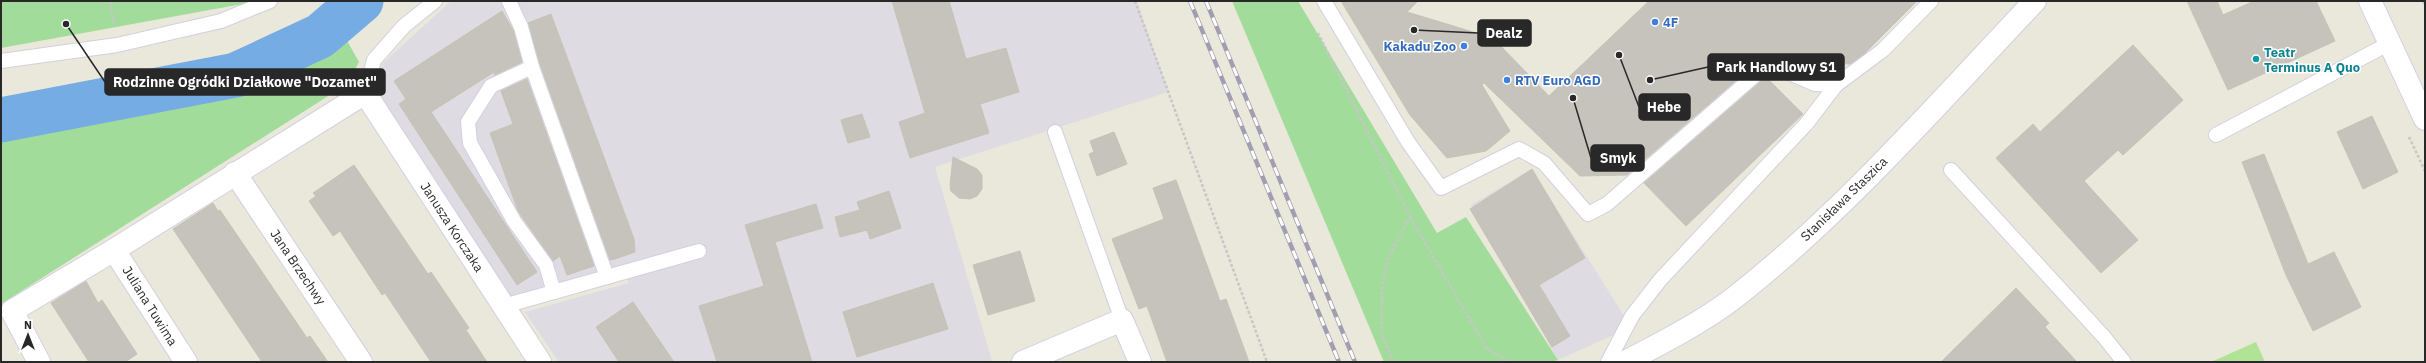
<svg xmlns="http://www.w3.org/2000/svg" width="2426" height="363" viewBox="0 0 2426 363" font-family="'IBM Plex Sans',sans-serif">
  <rect width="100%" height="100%" fill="#eae7db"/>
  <g fill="#dfdbe2">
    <polygon points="451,1 1137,1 1168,92 935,167 992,361 990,362 559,362 525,312 629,283 621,268 509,297 381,96 382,64"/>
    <polygon points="1532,169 1631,327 1558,360 1471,205"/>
  </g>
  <g fill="#a2dc9b">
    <polygon points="1,1 259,1 1,48"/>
    <polygon points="1232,1 1298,1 1437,233 1466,217 1558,360 1552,362 1384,362"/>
    <polygon points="345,37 359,62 347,84 1,304 1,130 239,86"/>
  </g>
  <polygon fill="#b1e397" points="2256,342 2265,362 2211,362"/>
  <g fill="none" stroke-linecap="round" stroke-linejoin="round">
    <polyline stroke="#75ace4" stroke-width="45" points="1,120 236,75 320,36 361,1"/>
  </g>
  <g fill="#c5c3bb" stroke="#c5c3b5">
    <polygon points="892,1 949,1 966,59 1006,48 1019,92 980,104 989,133 910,158 899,122 925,113"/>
    <polygon points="1341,1 1418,1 1407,12 1493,38 1549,96 1649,1 1917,1 1863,55 1850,64 1779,60 1767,56 1761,59 1748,58 1755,64 1627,175 1580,176 1484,83 1482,85 1510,131 1486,151 1447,158 1410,115"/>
    <polygon points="2187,1 2217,1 2223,15 2254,1 2316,1 2335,41 2228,90"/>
    <polygon points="502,11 513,30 522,62 495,75 494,72 431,112 537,272 517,285 399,104 406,99 394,81"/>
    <polygon points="551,14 634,239 635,252 615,259 610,260 540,64 528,23"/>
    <polygon points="2133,45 2183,100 2123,155 2118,150 2084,181 2138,240 2101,273 1996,158 2033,124 2040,132"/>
    <polygon points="1766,77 1803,114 1686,226 1644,183"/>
    <polygon points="527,79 594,266 567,275 560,256 553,261 518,211 490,133 513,124 501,91"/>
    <polygon points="862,114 870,137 848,143 841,120"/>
    <polygon points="2372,116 2398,172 2363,189 2337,132"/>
    <polygon points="1114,132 1127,164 1097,176 1089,154 1094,152 1090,141"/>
    <polygon points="2264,154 2308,264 2334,252 2361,307 2313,331 2286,275 2242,162"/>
    <polygon points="953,157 977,169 982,175 982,189 977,196 970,199 959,198 951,191 950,185"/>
    <polygon points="354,165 428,274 431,272 469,328 466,330 487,362 431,362 385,293 382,295 340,231 333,236 309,201 316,196 313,193"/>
    <polygon points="1532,169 1585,258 1539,285 1570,336 1552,347 1470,209"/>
    <polygon points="1176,180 1220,301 1226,299 1249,362 1167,362 1147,306 1139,309 1112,239 1164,219 1153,188"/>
    <polygon points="889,191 901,228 870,239 867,230 840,237 835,217 860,210 857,202"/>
    <polygon points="213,203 218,211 220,210 307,338 310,336 328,362 262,362 173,229"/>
    <polygon points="816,204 823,228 775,242 812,362 717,362 699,306 764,286 745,225"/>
    <polygon points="1020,251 1035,301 988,315 973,265"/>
    <polygon points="86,281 98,303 102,300 137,354 125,362 89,362 51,303"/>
    <polygon points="933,283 948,329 857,357 843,312"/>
    <polygon points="2016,288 2049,323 2045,327 2077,362 1941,362"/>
    <polygon points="633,302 674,362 619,362 596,327"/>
  </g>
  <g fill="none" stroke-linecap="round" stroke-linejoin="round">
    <g stroke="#d1d0e0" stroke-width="16">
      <g id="lane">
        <polyline points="509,1 521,27 532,67 607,277"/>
        <polyline points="1324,1 1408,142 1441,188 1519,149 1544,163 1588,214 1607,204 1768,64 1815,84 1836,85 1883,50 1931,1"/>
        <polyline points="1,61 117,45 221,21 270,1"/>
        <polyline points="532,67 491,86 468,122 470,143 514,221 546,265 554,292"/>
        <polyline points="365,93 374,60 404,26 435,1"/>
        <polyline points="1055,132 1122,320"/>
        <polyline points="2216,135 2390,43"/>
        <polyline points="1951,170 2104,337 2124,362"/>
        <polyline points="504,306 699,251"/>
        <polyline points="1608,362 1632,316 1660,280 1807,123 1836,85"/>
      </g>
    </g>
    <g stroke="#d1d0e0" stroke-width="24">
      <g id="street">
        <polyline points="235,173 361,362"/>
        <polyline points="114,250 186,362"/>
        <polyline points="39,362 12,311 114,250 365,93 540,362"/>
        <polyline points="1023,362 1122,320 1140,362"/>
      </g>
    </g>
    <g stroke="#d1d0e0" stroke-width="24">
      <g id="secondary">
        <polyline points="2370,1 2425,119"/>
        <path d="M 1625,362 C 1662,343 1701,323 1734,298 C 1845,211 1938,103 2035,1"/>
      </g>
    </g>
    <g stroke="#c7c7c7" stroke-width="2.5" stroke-dasharray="3 2" stroke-linecap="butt">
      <polyline points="110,1 114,25"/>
      <polyline points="1135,1 1267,362"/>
      <polyline points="2423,1 2425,5"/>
      <polyline points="1318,33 1410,217 1487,349 1511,362"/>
      <polyline points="2409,137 2425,171"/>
      <polyline points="1393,362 1382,335 1382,287 1388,258 1410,217"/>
    </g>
    <use href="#lane" stroke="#fff" stroke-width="14"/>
    <use href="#street" stroke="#fff" stroke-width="22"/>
    <use href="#secondary" stroke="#fff" stroke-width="22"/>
    <g stroke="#a09eb1" stroke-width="4.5">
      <g id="rail">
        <polyline points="1190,1 1339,362"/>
        <polyline points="1206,1 1355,362"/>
      </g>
    </g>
    <use href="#rail" stroke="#fff" stroke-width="3" stroke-dasharray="9" stroke-linecap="butt"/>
  </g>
  <g fill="#3f7fe0" stroke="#fff" stroke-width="1.5">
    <circle cx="1655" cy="22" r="4"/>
    <circle cx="1464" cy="46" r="4"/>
    <circle cx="1507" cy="80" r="4"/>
  </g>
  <circle fill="#0f9aa8" stroke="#fff" stroke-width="1.5" cx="2256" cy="59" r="4"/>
  <g text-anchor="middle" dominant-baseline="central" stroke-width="3" stroke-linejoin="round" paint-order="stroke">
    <g font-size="13" font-weight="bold" fill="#366cbe" stroke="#fff" text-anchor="start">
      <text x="1663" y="22">4F</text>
      <text x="1456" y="46" text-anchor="end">Kakadu Zoo</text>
      <text x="1515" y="80">RTV Euro AGD</text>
    </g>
    <g font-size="13" font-weight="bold" fill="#0d838f" stroke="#fff" text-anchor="start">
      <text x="2264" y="52">Teatr<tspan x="2264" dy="15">Terminus A Quo</tspan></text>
    </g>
    <g font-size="13" fill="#282828" stroke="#fff">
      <text transform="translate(1844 199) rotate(-44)">Stanisława Staszica</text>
      <text transform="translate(452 227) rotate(57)">Janusza Korczaka</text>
      <text transform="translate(298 267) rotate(56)">Jana Brzechwy</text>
      <text transform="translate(150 306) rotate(58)">Juliana Tuwima</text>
    </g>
  </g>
  <path fill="none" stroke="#282828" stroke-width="1.5" d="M1414 30L1478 33M1650 80L1708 67M66 24L105 82M1619 55L1639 107M1573 98L1591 158"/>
  <g fill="#282828" stroke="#fff" stroke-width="1.5">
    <circle cx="1414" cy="30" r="4"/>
    <circle cx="1650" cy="80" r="4"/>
    <circle cx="66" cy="24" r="4"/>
    <circle cx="1619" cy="55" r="4"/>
    <circle cx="1573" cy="98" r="4"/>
  </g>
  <g fill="#282828" stroke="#282828" stroke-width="1.5">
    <rect x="1478" y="20" width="53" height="26" rx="4"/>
    <rect x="1708" y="54" width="136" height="26" rx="4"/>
    <rect x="105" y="69" width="280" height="26" rx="4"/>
    <rect x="1639" y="94" width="51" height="26" rx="4"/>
    <rect x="1591" y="145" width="53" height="26" rx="4"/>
  </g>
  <g font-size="14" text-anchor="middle" font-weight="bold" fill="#fff">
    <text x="1504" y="38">Dealz</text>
    <text x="1776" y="72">Park Handlowy S1</text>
    <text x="245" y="87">Rodzinne Ogródki Działkowe "Dozamet"</text>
    <text x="1664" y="112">Hebe</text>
    <text x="1618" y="163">Smyk</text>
  </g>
  <rect width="2426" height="363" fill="none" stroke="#282828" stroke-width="4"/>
  <g transform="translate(28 335)" stroke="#ffffff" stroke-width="3" paint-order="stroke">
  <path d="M0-3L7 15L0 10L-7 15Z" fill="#282828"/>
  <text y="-6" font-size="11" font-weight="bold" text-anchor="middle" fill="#282828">N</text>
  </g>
</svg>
